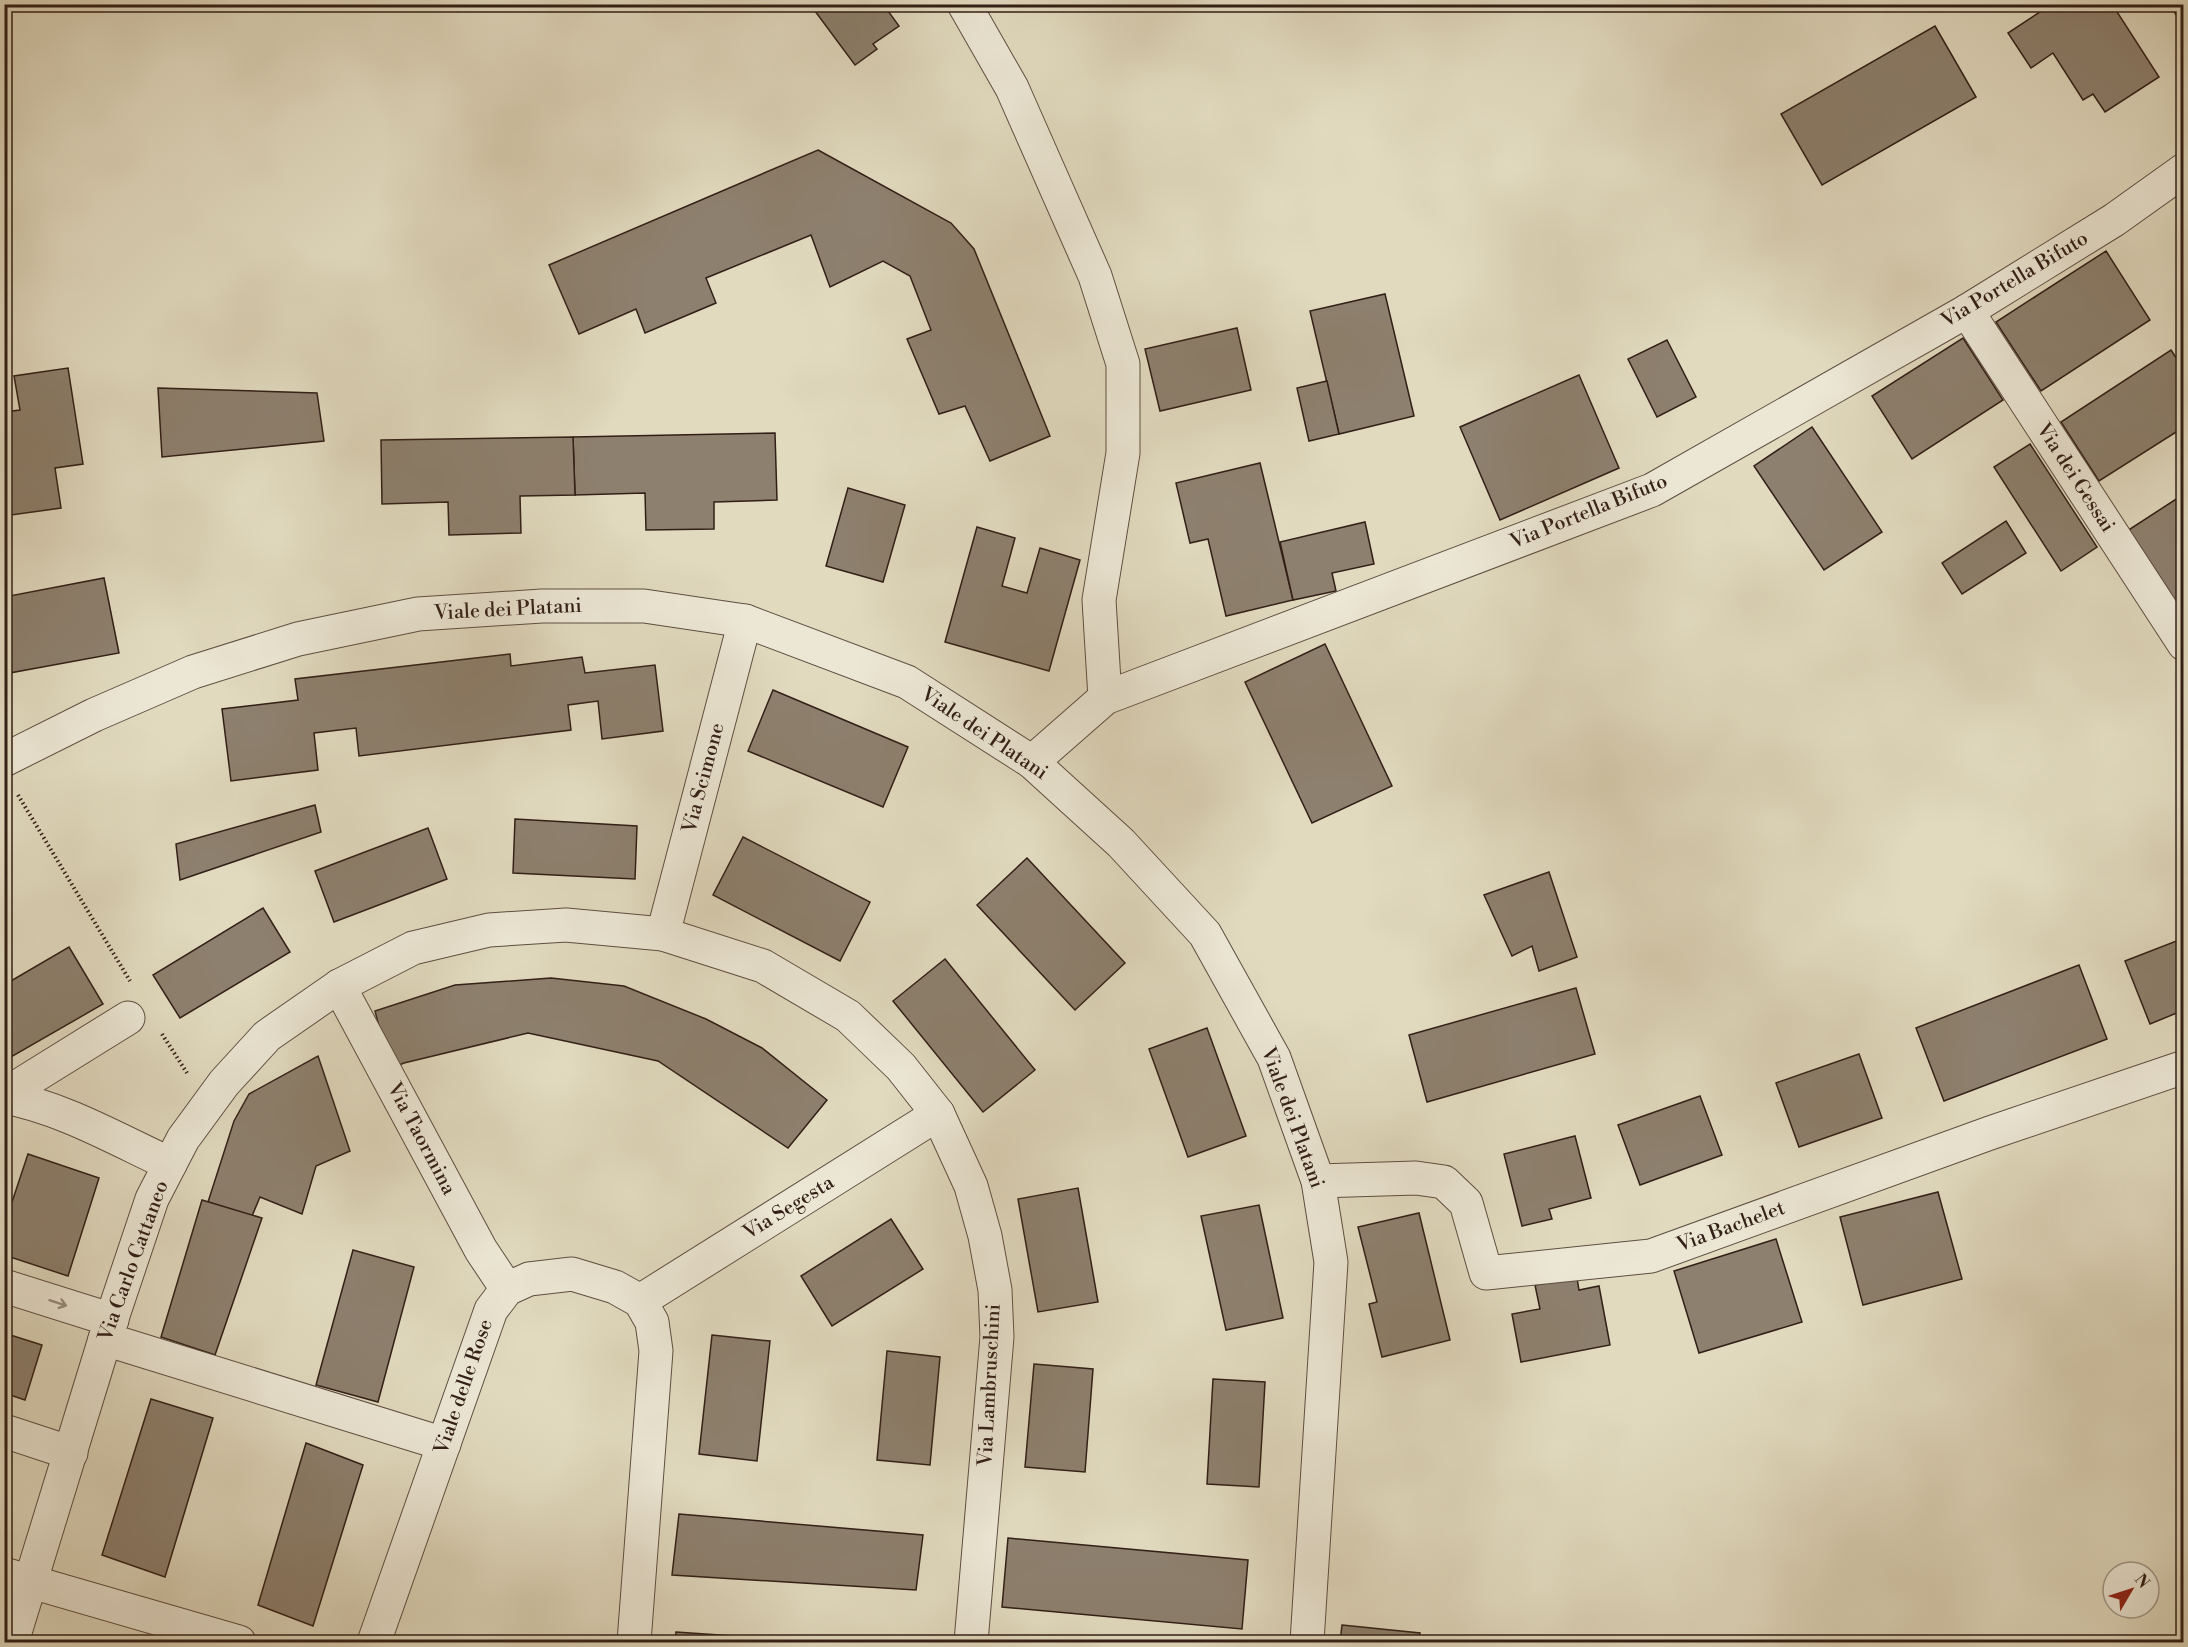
<svg xmlns="http://www.w3.org/2000/svg" width="2188" height="1647" viewBox="0 0 2188 1647" font-family="'Libre Bodoni',serif">
  <rect width="100%" height="100%" fill="#e1dabf"/>
  <filter id="stains"><feTurbulence type="fractalNoise" baseFrequency=".00333" numOctaves="4"/><feColorMatrix values="0 0 0 0 .2 0 0 0 0 .09 0 0 0 0 .02 0 0 0 .5 -.17"/></filter>
  <radialGradient id="worn" r=".72"><stop offset=".6" stop-color="#630" stop-opacity="0"/><stop offset="1" stop-color="#630" stop-opacity=".3"/></radialGradient>
  <g fill="#8d806e" stroke="#321f17" stroke-width="1.5">
    <polygon points="815,4 883,4 899,26 873,44 877,49 855,65 812,7"/>
    <polygon points="2052,4 2112,4 2159,77 2105,112 2093,94 2083,100 2053,53 2031,68 2008,33"/>
    <polygon points="2169,4 2184,4 2184,27"/>
    <polygon points="1935,26 1976,97 1822,185 1781,114"/>
    <polygon points="818,150 951,223 974,249 1050,436 990,461 965,406 939,414 907,339 931,330 910,276 883,261 830,287 811,235 706,278 716,303 645,333 636,309 579,334 549,265"/>
    <polygon points="2106,251 2150,320 2041,391 1996,322"/>
    <polygon points="1385,294 1414,416 1339,434 1310,311"/>
    <polygon points="1237,328 1251,390 1160,411 1145,349"/>
    <polygon points="1963,338 2003,400 1912,459 1872,396"/>
    <polygon points="1667,340 1696,397 1657,417 1628,359"/>
    <polygon points="2171,350 2184,370 2184,427 2099,481 2061,422"/>
    <polygon points="68,368 83,464 55,468 61,508 4,516 4,412 20,410 14,376"/>
    <polygon points="1579,375 1619,468 1500,520 1460,427"/>
    <polygon points="1327,381 1339,434 1309,441 1297,388"/>
    <polygon points="158,388 317,393 324,441 162,457"/>
    <polygon points="1812,427 1882,532 1824,570 1754,466"/>
    <polygon points="775,433 777,500 714,502 714,529 646,530 645,493 575,495 573,437"/>
    <polygon points="573,437 575,495 520,496 521,533 449,535 448,502 382,504 381,440"/>
    <polygon points="2030,444 2097,547 2061,571 1994,467"/>
    <polygon points="1260,463 1293,600 1226,616 1208,539 1190,543 1176,483"/>
    <polygon points="848,488 905,505 883,582 826,566"/>
    <polygon points="2184,494 2184,598 2175,604 2127,531"/>
    <polygon points="2006,521 2026,553 1962,594 1942,563"/>
    <polygon points="1365,522 1374,564 1332,573 1336,591 1293,600 1280,542"/>
    <polygon points="977,527 1015,538 1002,586 1027,593 1040,548 1080,560 1049,671 945,642"/>
    <polygon points="104,578 119,653 4,674 4,597"/>
    <polygon points="1325,644 1392,786 1312,823 1245,682"/>
    <polygon points="510,654 511,666 582,657 585,673 655,665 663,731 602,739 598,701 568,705 571,730 359,756 356,728 314,733 318,770 231,781 222,709 298,700 295,679"/>
    <polygon points="773,690 908,747 883,807 748,751"/>
    <polygon points="315,805 321,832 180,880 176,844"/>
    <polygon points="515,819 637,826 635,879 513,873"/>
    <polygon points="428,828 447,879 334,922 315,871"/>
    <polygon points="743,837 870,902 840,961 713,895"/>
    <polygon points="1027,858 1125,963 1075,1010 977,905"/>
    <polygon points="1549,872 1577,957 1539,971 1532,946 1512,956 1484,895"/>
    <polygon points="263,908 290,952 180,1018 153,975"/>
    <polygon points="2184,938 2184,1010 2150,1024 2125,961"/>
    <polygon points="69,947 103,1004 4,1061 4,985"/>
    <polygon points="945,959 1035,1070 983,1112 893,1001"/>
    <polygon points="2079,965 2107,1039 1944,1101 1916,1028"/>
    <polygon points="551,978 624,986 706,1019 762,1048 827,1100 788,1148 658,1061 528,1033 404,1063 390,1069 375,1011 455,985"/>
    <polygon points="1576,988 1595,1054 1427,1102 1409,1035"/>
    <polygon points="1207,1028 1246,1136 1188,1157 1149,1049"/>
    <polygon points="1859,1054 1882,1118 1799,1147 1776,1083"/>
    <polygon points="318,1056 350,1151 316,1166 302,1214 260,1197 252,1216 208,1202 234,1121 249,1094"/>
    <polygon points="1700,1096 1722,1155 1640,1185 1618,1125"/>
    <polygon points="1575,1136 1591,1198 1549,1209 1552,1219 1522,1226 1504,1154"/>
    <polygon points="28,1154 99,1178 68,1276 4,1255 4,1226"/>
    <polygon points="1078,1188 1098,1302 1038,1312 1018,1199"/>
    <polygon points="1938,1192 1962,1279 1863,1305 1840,1217"/>
    <polygon points="202,1200 262,1218 215,1355 161,1337"/>
    <polygon points="1259,1205 1283,1318 1226,1330 1201,1216"/>
    <polygon points="1419,1213 1450,1340 1382,1357 1369,1304 1377,1302 1358,1227"/>
    <polygon points="891,1219 923,1269 832,1326 801,1276"/>
    <polygon points="1776,1239 1802,1322 1699,1353 1674,1271"/>
    <polygon points="353,1250 414,1267 378,1402 316,1385"/>
    <polygon points="1577,1278 1579,1290 1599,1286 1610,1345 1521,1362 1512,1314 1540,1309 1535,1285"/>
    <polygon points="4,1333 42,1345 25,1400 4,1393"/>
    <polygon points="712,1335 770,1341 757,1461 699,1454"/>
    <polygon points="887,1351 940,1357 930,1465 877,1460"/>
    <polygon points="1034,1364 1093,1369 1085,1472 1025,1467"/>
    <polygon points="1213,1379 1265,1382 1259,1487 1207,1484"/>
    <polygon points="151,1399 213,1418 165,1577 102,1555"/>
    <polygon points="306,1443 363,1465 313,1626 258,1605"/>
    <polygon points="679,1514 923,1535 916,1590 672,1575"/>
    <polygon points="1008,1538 1248,1560 1242,1629 1002,1607"/>
    <polygon points="1342,1625 1420,1633 1419,1642 1340,1642"/>
    <polygon points="676,1632 824,1642 675,1642"/>
  </g>
  <g fill="none" stroke-linecap="round" stroke-linejoin="round">
    <g stroke="#5e4e41" stroke-width="35">
      <g id="minor">
        <polyline points="964,4 1012,88 1095,276 1123,364 1123,453 1099,600 1105,698"/>
        <polyline points="1967,311 2184,644"/>
        <polyline points="4,760 94,715 193,672 298,639 418,614 542,606 644,606 745,621 907,682 1032,762 1121,843 1205,934 1274,1058 1318,1181 1331,1262 1307,1642"/>
        <polyline points="1032,762 1105,698 1652,490 1967,311 2114,220 2184,170"/>
        <polyline points="663,934 745,621"/>
        <polyline points="339,986 481,1250 507,1289"/>
        <polyline points="4,1095 128,1018"/>
        <path d="M 4,1097 C 61,1107 118,1140 170,1164"/>
        <polyline points="1318,1181 1416,1178 1444,1182 1466,1203 1486,1273 1651,1256 1990,1133 2184,1067"/>
        <polyline points="4,1286 112,1320"/>
        <polyline points="640,1301 938,1114"/>
        <polyline points="105,1339 444,1444"/>
        <polyline points="4,1431 71,1453"/>
        <polyline points="4,1574 239,1642"/>
        <polyline points="12,1642 105,1339 152,1199 183,1139 224,1083 267,1036 339,986 413,948 489,930 566,925 663,934 763,966 848,1016 901,1067 938,1114 971,1186 985,1236 995,1290 997,1337 971,1642"/>
        <polyline points="374,1642 491,1310 507,1289 529,1279 572,1274 615,1287 640,1301 652,1322 656,1351 634,1642"/>
      </g>
    </g>
    <g stroke="#321f17" stroke-width="4" stroke-dasharray="1.5 3" stroke-linecap="butt">
      <polyline points="18,795 130,981"/>
      <polyline points="162,1034 187,1073"/>
    </g>
    <use href="#minor" stroke="#ece7d5" stroke-width="33"/>
  </g>
  <defs><path id="oneway-shaft" d="M-6 0H5M1.5-3L5.5 0L1.5 3" fill="none" stroke-width="1.6" stroke-linecap="round" stroke-linejoin="round" transform="scale(1.5)"/></defs>
  <use stroke="#988d80" href="#oneway-shaft" transform="translate(58 1303) rotate(18)"/>
  <g text-anchor="middle" dominant-baseline="central" stroke-width="4.5" stroke-linejoin="round" paint-order="stroke">
    <g font-size="20" fill="#321f17" stroke="#ece7d5">
      <text transform="translate(2015 280) rotate(-31)">Via Portella Bifuto</text>
      <text transform="translate(2075 478) rotate(57)">Via dei Gessai</text>
      <text transform="translate(1589 512) rotate(-22)">Via Portella Bifuto</text>
      <text transform="translate(508 610) rotate(-3)">Viale dei Platani</text>
      <text transform="translate(984 734) rotate(34)">Viale dei Platani</text>
      <text transform="translate(704 778) rotate(-75)">Via Scimone</text>
      <text transform="translate(1292 1118) rotate(70)">Viale dei Platani</text>
      <text transform="translate(421 1139) rotate(62)">Via Taormina</text>
      <text transform="translate(789 1208) rotate(-32)">Via Segesta</text>
      <text transform="translate(1731 1227) rotate(-20)">Via Bachelet</text>
      <text transform="translate(134 1261) rotate(-70)">Via Carlo Cattaneo</text>
      <text transform="translate(990 1385) rotate(-87)">Via Lambruschini</text>
      <text transform="translate(464 1387) rotate(-71)">Viale delle Rose</text>
    </g>
  </g>
  <rect width="2188" height="1647" fill="none" stroke="#e1dabf" stroke-width="24"/>
  <rect x="6" y="6" width="2176" height="1635" fill="none" stroke="#321f17" stroke-width="3"/>
  <rect x="12" y="12" width="2164" height="1623" fill="none" stroke="#321f17" stroke-width="1.5"/>
  <g transform="translate(2131 1590) rotate(51)"><circle r="28" fill="#ece7d5" stroke="#a29789" stroke-width="1.5"/>
  <path d="M0-4.5L10 22L0 15L-10 22Z" fill="#8f2418"/>
  <text y="-9" font-size="16" font-weight="bold" text-anchor="middle" fill="#321f17">N</text>
  </g>
  <rect width="100%" height="100%" filter="url(#stains)"/>
  <rect width="100%" height="100%" fill="url(#worn)"/>
</svg>
